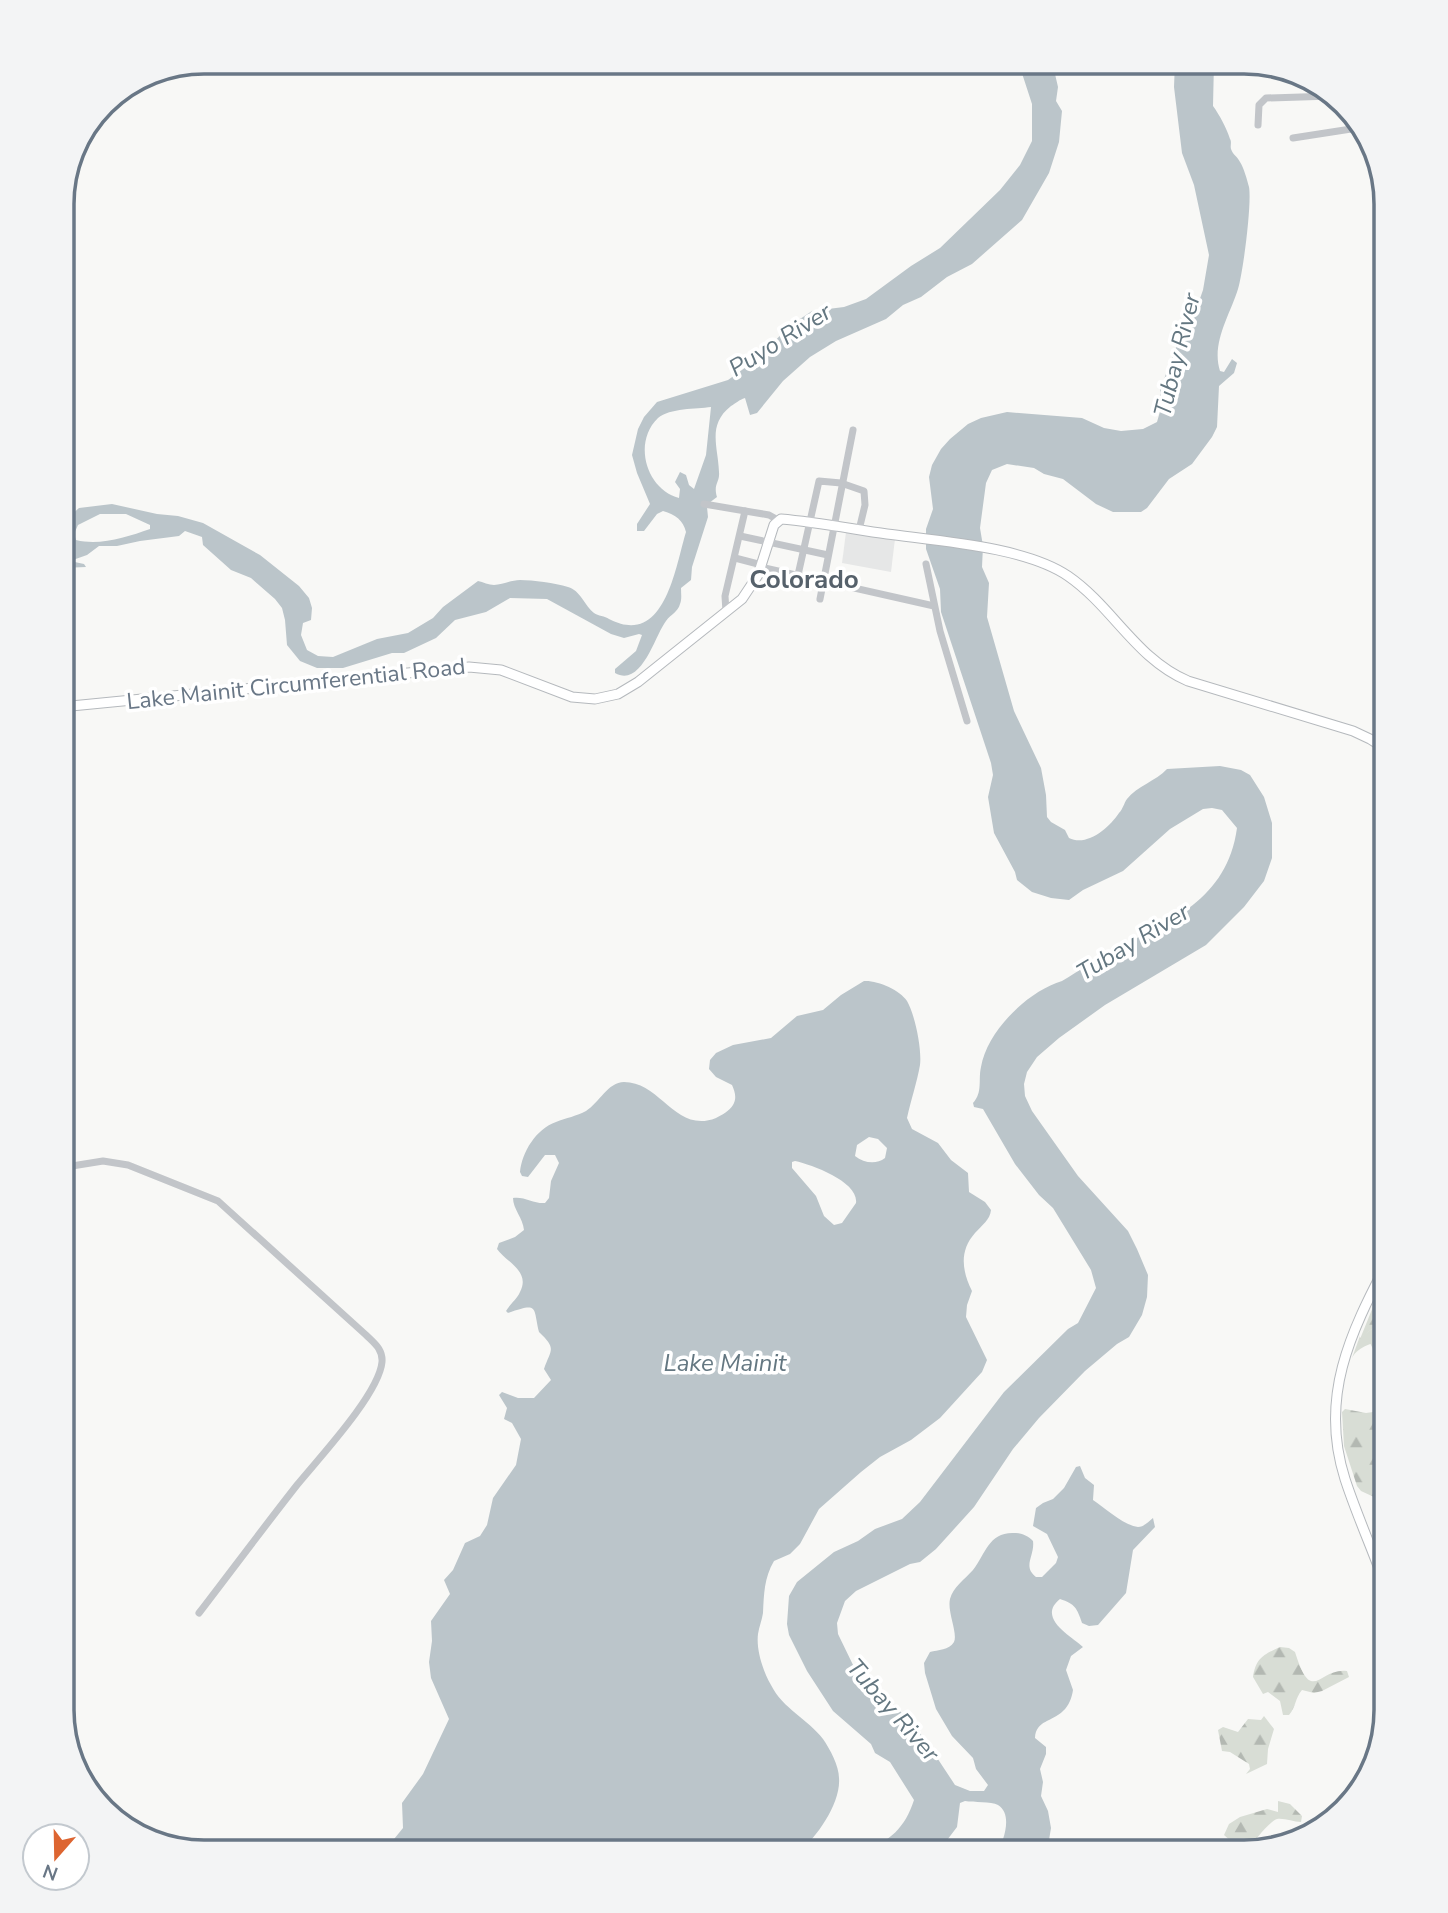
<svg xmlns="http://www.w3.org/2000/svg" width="1448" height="1913" viewBox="0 0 1448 1913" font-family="'Nunito Sans',sans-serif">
  <defs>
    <pattern id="grass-tufts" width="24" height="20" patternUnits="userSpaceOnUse" patternTransform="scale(1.75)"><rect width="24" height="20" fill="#d8ddd5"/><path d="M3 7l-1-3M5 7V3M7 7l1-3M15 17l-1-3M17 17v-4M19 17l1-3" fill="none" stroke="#b3b8b2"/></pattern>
    <pattern id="forest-firs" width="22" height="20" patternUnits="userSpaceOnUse" patternTransform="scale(1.75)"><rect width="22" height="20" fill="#d8ddd5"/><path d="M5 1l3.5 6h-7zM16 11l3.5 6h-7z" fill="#b3b8b2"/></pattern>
  </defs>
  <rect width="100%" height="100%" fill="#f8f8f6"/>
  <polygon fill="#e6e7e7" points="846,532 895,539 891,572 842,563"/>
  <path fill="url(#grass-tufts)" d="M 1387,1324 L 1387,1340 C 1374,1343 1359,1345 1352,1358 L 1360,1336 L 1360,1338 L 1373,1328 Z"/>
  <g fill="url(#forest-firs)">
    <polygon points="1377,1297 1387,1300 1387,1324 1373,1328 1360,1339"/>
    <polygon points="1387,1340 1387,1364 1377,1357 1370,1343"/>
    <polygon points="1345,1409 1366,1413 1387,1410 1387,1496 1383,1493 1374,1497 1361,1491 1357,1486 1344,1446 1342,1412"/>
    <path d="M 1280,1647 L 1289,1648 L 1295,1652 C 1312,1707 1319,1667 1347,1671 L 1349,1677 L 1322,1691 L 1314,1693 L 1302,1690 C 1295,1698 1296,1707 1289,1715 L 1283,1715 L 1280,1701 L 1268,1692 L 1263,1694 L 1253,1677 C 1256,1658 1263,1655 1280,1647 Z"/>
    <polygon points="1264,1716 1274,1729 1268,1749 1267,1764 1246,1774 1250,1769 1249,1764 1230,1752 1222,1751 1218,1730 1223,1727 1238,1732 1248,1719 1261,1720"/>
    <path d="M 1278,1801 L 1290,1804 L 1302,1816 L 1301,1822 C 1293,1822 1285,1818 1277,1819 C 1271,1820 1251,1844 1249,1850 L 1245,1852 L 1243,1845 L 1233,1843 L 1224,1835 L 1229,1824 L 1240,1817 L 1267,1809 L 1278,1812 Z"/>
  </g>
  <g fill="#bbc5ca" fill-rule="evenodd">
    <path d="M 1018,61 L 1052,61 L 1058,87 L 1056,101 L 1062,111 L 1059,142 L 1049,173 L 1022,220 L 972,264 L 947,277 L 921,297 L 903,305 L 886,319 L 836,341 L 810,357 L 783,381 L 757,413 L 750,415 L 745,398 C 739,400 736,403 731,406 C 707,425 718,446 719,472 C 720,483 713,484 717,497 L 709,503 L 707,507 L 708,517 L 692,567 L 691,580 L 681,588 C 681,594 682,599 680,604 C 678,612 671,614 666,621 C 655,635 642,688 615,673 L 615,669 L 636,651 L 642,635 L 639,634 L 624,638 L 611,634 L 547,599 L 510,598 L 486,612 L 455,620 L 436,638 L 404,653 L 392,653 L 343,668 L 317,668 L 300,661 L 287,645 L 285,620 L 282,608 L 275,599 L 251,578 L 231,570 L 203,545 L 202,537 L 185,531 L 179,536 L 140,541 L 117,546 L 99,546 L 87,555 L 70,561 L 84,564 L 86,567 L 62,568 L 62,523 L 79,508 L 112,504 L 157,514 L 178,516 L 203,523 L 260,555 L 299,586 L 309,598 L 312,608 L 311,620 L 303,623 L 301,635 L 307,650 L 318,656 L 333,657 L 377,639 L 408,633 L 433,618 L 443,607 L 478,581 C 483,582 489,585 494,585 C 502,585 511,580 520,580 C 533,580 555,583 568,587 C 580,590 585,606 594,613 C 598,616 605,616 609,619 C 665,648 675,568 686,532 C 683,520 676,515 663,511 L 657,514 L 644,531 L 637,531 L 637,524 L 650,504 L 637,473 L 632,455 L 638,429 L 644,417 L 657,402 L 728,380 L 760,357 L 788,327 L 812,311 L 844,307 L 866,299 L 911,266 L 940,248 L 1000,190 L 1020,165 L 1032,141 L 1032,104 ZM 711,407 L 706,455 L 694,489 L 689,485 L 686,475 L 680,472 L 675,482 L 680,489 L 679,498 C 647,490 632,443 658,418 C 670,408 696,409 711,407 ZM 100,514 L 126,514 L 150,525 L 150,529 C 127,537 100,546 76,540 L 74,534 L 78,525 Z"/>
    <path d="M 1175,62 L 1214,62 L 1213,106 C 1219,114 1227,129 1230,139 C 1232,142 1230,146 1231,149 C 1233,155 1237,156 1240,162 C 1244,168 1247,180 1249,187 C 1252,203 1243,273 1238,289 C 1230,315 1211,343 1220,371 L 1224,372 L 1232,359 L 1237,363 L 1234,373 L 1219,386 L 1217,427 L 1212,437 L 1192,464 L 1169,479 L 1147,508 L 1141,512 L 1113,512 L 1096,504 L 1063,479 L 1044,474 L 1034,468 L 1007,464 L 992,470 L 986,483 L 980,528 L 983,546 L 982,567 L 989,583 L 987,617 L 1014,711 L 1041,768 L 1046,795 L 1047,817 L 1051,822 L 1065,830 L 1069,838 C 1087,847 1109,828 1119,813 C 1123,809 1124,803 1127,799 C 1137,786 1156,781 1167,769 L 1220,766 L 1241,770 L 1250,775 L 1264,797 L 1272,823 L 1272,858 L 1264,881 L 1244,907 L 1206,945 L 1105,1005 L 1059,1038 L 1037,1057 L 1027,1072 L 1024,1084 L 1025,1096 L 1032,1111 L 1078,1176 L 1128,1231 L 1137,1249 L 1148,1275 L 1147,1297 L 1142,1315 L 1129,1337 L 1117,1344 L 1085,1371 L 1039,1418 L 1013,1449 L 974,1507 L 936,1549 L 920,1562 L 910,1564 L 856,1591 L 845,1601 L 837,1623 L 838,1634 L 854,1667 L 899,1710 L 924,1738 L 955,1785 L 970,1791 L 984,1791 L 988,1785 L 976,1769 L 973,1758 L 952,1736 L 936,1709 L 925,1673 L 924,1663 L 930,1652 C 938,1650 949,1650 954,1642 C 958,1633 947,1612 950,1599 C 953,1587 965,1579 973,1570 C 986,1553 989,1532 1014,1533 C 1022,1533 1028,1536 1033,1541 C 1035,1556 1022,1566 1036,1577 L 1042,1577 L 1056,1563 L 1058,1557 L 1047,1534 L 1033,1526 L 1036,1508 L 1043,1503 L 1053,1499 L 1064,1488 L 1076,1467 L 1080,1466 L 1085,1478 L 1094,1485 L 1093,1500 C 1105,1508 1123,1525 1138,1527 C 1144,1527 1149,1521 1153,1518 L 1155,1527 L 1133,1550 L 1126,1593 L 1098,1625 L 1089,1626 L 1082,1623 C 1077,1608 1075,1604 1060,1599 C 1036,1618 1072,1637 1083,1647 L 1071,1656 L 1066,1670 L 1073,1690 C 1072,1697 1069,1706 1063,1711 C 1052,1722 1036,1720 1035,1738 L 1046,1747 L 1046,1754 L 1040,1769 L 1043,1782 L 1041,1796 L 1048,1811 L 1051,1828 L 1047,1852 L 997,1852 C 1004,1841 1013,1814 998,1805 C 991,1801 974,1803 965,1801 L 960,1803 L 957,1827 L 938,1852 L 863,1852 C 890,1841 905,1828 914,1800 L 890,1762 L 875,1753 L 871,1744 L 833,1711 L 807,1671 L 789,1635 L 787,1624 L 789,1596 L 797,1582 L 834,1552 L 858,1541 L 875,1529 L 902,1519 L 920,1502 L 1004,1392 L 1068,1329 L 1078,1323 L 1096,1288 L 1091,1270 L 1053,1208 L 1039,1195 L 1015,1164 L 983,1109 L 974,1107 L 973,1103 C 983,1092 978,1080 981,1067 C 987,1031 1028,991 1062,981 C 1079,971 1095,959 1113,950 C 1170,921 1227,900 1237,828 L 1222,810 L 1212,808 L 1203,809 L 1170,829 L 1123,871 L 1083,890 L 1069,900 L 1051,898 L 1032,892 L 1017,880 L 1015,872 L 994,833 L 988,797 L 993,775 L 991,763 L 941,612 L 940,589 L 926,549 L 926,529 L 933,509 L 929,477 L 932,465 L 941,449 L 950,439 L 968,424 L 981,418 L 1007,412 L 1082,418 L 1104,428 L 1121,431 L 1143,429 L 1157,422 L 1161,408 L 1160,390 L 1178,342 L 1196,310 L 1203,290 L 1209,255 L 1194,185 L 1182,153 L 1174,87 Z"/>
    <path d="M 864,981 C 877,980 900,990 907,1001 C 915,1015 922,1049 920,1065 C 917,1082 911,1100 907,1118 L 912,1129 L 938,1143 L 951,1160 L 968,1173 L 969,1192 L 985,1202 L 991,1210 C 990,1220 982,1225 975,1233 C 959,1251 962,1271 972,1291 L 967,1305 L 966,1317 L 987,1360 L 982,1372 L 940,1418 L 911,1440 L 880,1457 L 861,1472 L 819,1509 L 800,1544 L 790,1554 L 774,1561 C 764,1578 764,1594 763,1613 C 762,1620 759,1627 758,1634 C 756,1650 763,1671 771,1685 C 783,1709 808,1719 823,1739 C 830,1749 839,1766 839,1778 C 841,1803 817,1837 799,1852 L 396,1852 L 391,1848 L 390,1844 L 403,1828 L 402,1803 L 423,1774 L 449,1719 L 431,1678 L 429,1662 L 432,1641 L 431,1621 L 450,1594 L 444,1580 L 453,1570 L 465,1543 L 480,1536 L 487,1525 L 493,1498 L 516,1465 L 521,1439 L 512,1423 L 504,1419 L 507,1408 L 499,1395 L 502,1392 L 518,1398 L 534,1398 L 551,1380 L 544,1369 C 551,1349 557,1349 539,1332 C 533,1307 539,1302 508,1313 L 506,1311 C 510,1304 517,1299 520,1292 C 531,1271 506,1262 497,1249 L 499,1243 L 515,1237 L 524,1230 C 523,1218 513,1209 513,1198 C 524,1196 534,1204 545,1203 L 549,1198 L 551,1181 L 559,1163 L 555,1155 L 545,1155 L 528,1177 L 522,1176 L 520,1172 C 522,1152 536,1129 556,1122 C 566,1118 577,1116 586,1111 C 599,1103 608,1082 624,1082 C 661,1082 676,1134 716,1118 C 722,1115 729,1111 733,1105 C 737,1098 735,1092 732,1085 L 716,1077 L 709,1069 L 710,1060 L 716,1053 L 733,1045 L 771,1038 L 797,1016 L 823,1010 L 841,995 ZM 869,1137 L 878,1139 L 887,1148 L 885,1158 C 876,1165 864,1163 855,1156 L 857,1145 ZM 795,1161 C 813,1165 859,1182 856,1203 L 842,1223 L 834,1225 L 824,1216 L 816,1196 L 792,1168 L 792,1162 Z"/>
  </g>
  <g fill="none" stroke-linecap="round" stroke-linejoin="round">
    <g stroke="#b5b9bd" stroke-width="11">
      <g id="major">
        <path d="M 61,707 L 469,667 L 501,670 L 572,697 L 595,699 L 618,694 L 638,682 L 742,599 L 758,575 L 774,525 L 781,519 C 817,522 852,529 887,534 C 939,541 1026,547 1068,576 C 1113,607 1136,659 1188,681 L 1353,731 L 1370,739 L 1387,750"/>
        <path d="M 1387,1590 C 1374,1553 1357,1516 1345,1479 C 1319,1398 1350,1333 1387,1263"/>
      </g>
    </g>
    <g stroke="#c2c5c9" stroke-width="7">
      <polyline points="1258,125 1259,105 1266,98 1332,96"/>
      <polyline points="1293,138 1364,127"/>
      <polyline points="1387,499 1384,479 1387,444"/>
      <polyline points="704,504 769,515 778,520"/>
      <polyline points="740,536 828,555"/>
      <polyline points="735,558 762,565"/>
      <polyline points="926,564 940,631 967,721"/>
      <polyline points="761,567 934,606"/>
      <polyline points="798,575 819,481 841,483 864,491 865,505 859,530"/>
      <polyline points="820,599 853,430"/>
      <polyline points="726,612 725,596 745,511"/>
      <polyline points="1381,745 1387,726"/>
      <path d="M 61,1164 L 72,1166 L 103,1161 L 128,1165 L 218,1201 L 366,1335 C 374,1343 383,1349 382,1362 C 379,1394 319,1458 297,1485 C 264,1527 232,1570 199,1613"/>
    </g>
    <use href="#major" stroke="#fff" stroke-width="9"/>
  </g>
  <g text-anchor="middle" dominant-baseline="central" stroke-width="7" stroke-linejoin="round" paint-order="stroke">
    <g font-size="23" fill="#697786" stroke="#fff">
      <text transform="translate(296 684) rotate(-6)">Lake Mainit Circumferential Road</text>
    </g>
    <g font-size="24" font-style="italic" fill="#647781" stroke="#fff">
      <text transform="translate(780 340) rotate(-32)">Puyo River</text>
      <text transform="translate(1177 355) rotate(-76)">Tubay River</text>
      <text transform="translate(1133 942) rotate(-31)">Tubay River</text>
      <text x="725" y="1363">Lake Mainit</text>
      <text transform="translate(893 1710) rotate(49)">Tubay River</text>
    </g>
    <g font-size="26" font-weight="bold" fill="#56616b" stroke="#fff">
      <text x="804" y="579">Colorado</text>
    </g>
  </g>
  <path d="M0 0H1448V1913H0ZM204 74H1244A130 130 0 0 1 1374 204V1710A130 130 0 0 1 1244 1840H204A130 130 0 0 1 74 1710V204A130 130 0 0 1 204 74Z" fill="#f3f4f5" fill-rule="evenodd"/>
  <path fill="none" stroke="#697786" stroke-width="3.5" d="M204 74H1244A130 130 0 0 1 1374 204V1710A130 130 0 0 1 1244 1840H204A130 130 0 0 1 74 1710V204A130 130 0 0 1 204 74Z"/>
  <g transform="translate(56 1857) rotate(200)"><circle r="33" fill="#ffffff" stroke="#c3c9cf" stroke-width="2"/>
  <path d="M0-5L12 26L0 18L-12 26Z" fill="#dd6531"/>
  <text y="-10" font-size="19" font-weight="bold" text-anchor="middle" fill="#697786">N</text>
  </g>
</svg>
